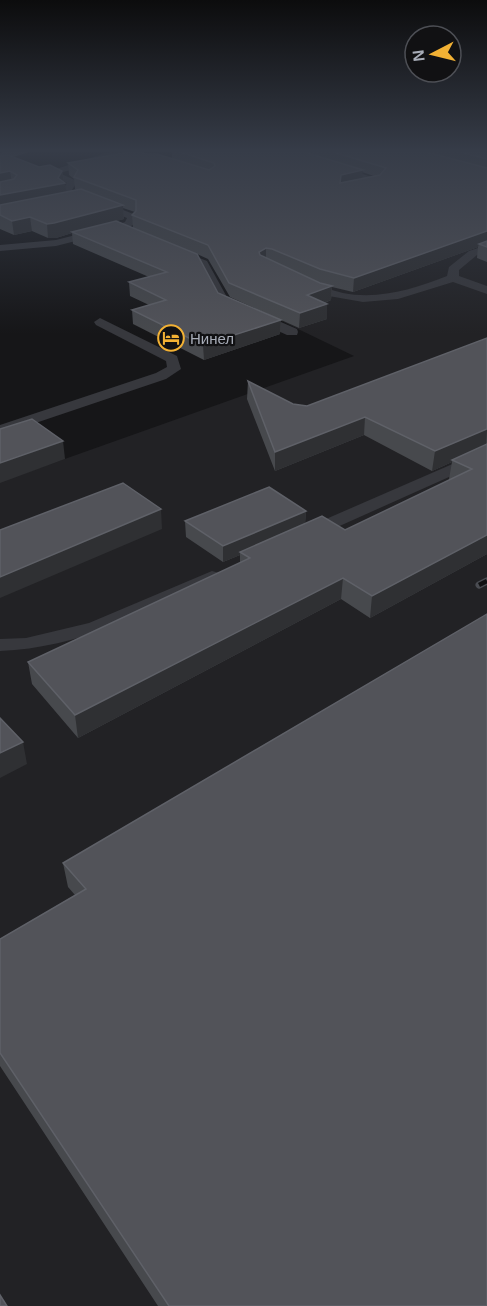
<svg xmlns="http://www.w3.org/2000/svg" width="487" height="1306" viewBox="0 0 487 1306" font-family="Arial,sans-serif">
  <rect width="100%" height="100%" fill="#161618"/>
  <polygon fill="#222225" points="487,151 487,1306 0,1306 0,482 354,356 234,298"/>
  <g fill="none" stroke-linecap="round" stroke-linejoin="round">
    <g fill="#37383d" fill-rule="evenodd">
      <polygon points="112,151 124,151 105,161 59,173 75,180 77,182 72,190 136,215 135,224 127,228 141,234 141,238 133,238 114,230 114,226 125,222 127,218 64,193 62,191 67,183 47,172"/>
      <polygon points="333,166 339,166 383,181 362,190 356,190 356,186 369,181 333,170"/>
      <polygon points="99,229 103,230 103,234 56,246 0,251 0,245 56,240"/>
      <path d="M 487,245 L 487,252 L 477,255 L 459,270 L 459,276 L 487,286 L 487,294 L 453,282 L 398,299 L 363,302 L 323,295 L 301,285 L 307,281 C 319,285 330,290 343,293 C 379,300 414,289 447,276 L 449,267 L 469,251 Z"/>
      <polygon points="174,248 207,261 228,299 297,329 298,332 297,335 287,335 219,304 199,265 170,253 170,249"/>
      <polygon points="100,318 177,356 181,369 166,379 0,435 0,425 156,373 167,367 166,361 96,325 94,322"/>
      <polygon points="487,449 487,460 315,537 303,537 300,533 303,529"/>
      <path d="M 212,571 L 219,573 L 222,577 L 219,581 C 148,612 79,648 0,651 L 0,639 L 26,638 L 89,623 Z"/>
    </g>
    <polygon fill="#53555c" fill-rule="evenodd" points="7,151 33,151 0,161 0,153"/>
    <g stroke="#4a4c52" stroke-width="7">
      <polyline id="rail" points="479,585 487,581"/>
    </g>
    <use href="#rail" stroke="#111113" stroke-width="4.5" stroke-dasharray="13" stroke-linecap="butt"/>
  </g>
  <g fill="#47494d" fill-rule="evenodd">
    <path d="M 172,152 L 487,152 L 487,262 L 477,258 L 478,247 L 353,292 L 332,287 L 331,300 L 325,303 L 327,319 L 299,328 L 230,297 L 208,259 L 197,254 L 218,293 L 281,320 L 280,334 L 204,360 L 133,324 L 132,310 L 149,305 L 130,296 L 129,282 L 149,277 L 73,244 L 72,233 L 56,238 L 48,238 L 32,231 L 14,235 L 0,229 L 0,156 L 39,167 L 62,171 L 64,182 L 65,183 L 66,192 L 77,189 L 75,189 L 74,179 L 69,175 L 68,163 L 147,154 L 172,159 ZM 362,172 L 374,176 L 362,179 ZM 123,208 L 135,212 L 132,215 L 133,228 L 181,248 L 112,222 L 124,219 Z"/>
    <polygon points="487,338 487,554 370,618 341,599 78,738 32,684 28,662 240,563 240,555 223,562 186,537 185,521 306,511 305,523 345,530 450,480 449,479 452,462 432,471 364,435 275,471 247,399 248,381 293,404 307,406"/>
    <polygon points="63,863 487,1306 158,1306 0,1066 0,939 75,895 68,887"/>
  </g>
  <g fill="#2f3033">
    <polygon points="363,170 362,182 340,187 341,175"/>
    <polygon points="10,171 12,184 0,186 0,173"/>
    <polygon points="62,171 64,183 65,183 67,196 0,210 0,195 58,178"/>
    <polygon points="123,205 124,219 74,233 72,232 72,233 56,238 48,238 47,224"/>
    <polygon points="30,217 32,231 14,235 12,221"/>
    <polygon points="487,231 487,244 479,244 478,247 353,292 354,278"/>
    <polygon points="266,248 266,262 259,266 259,252"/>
    <polygon points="332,286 331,300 307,310 307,295"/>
    <polygon points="327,304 327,319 299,328 300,313"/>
    <polygon points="281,320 280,334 204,360 203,345"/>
    <polygon points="365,417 364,435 275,471 275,452"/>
    <polygon points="487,429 486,447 452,460 452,462 432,471 435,451"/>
    <polygon points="63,441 65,459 0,483 0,463"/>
    <polygon points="161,509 162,529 0,598 0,577"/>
    <polygon points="306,511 305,526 240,552 240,555 223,562 223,546"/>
    <polygon points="487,535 487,554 370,618 372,596"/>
    <polygon points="343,578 341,599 78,738 75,715"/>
    <polygon points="23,742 27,764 0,778 0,753"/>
  </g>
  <g fill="#525359" stroke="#5f6168" stroke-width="1.5">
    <polygon points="130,152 139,152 147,154 157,154 209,170 215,166 214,163 180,152 304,152 363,170 341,175 340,183 380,175 386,168 333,152 426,152 487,168 487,231 354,278 320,269 272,249 266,248 259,252 260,255 320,283 332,286 307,295 327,304 300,313 229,283 208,245 132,215 136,211 136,200 74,177 78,170 68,163"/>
    <polygon points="460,152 487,152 487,159"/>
    <polygon points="8,155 39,167 50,165 62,171 58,178 65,183 0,195 0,182 14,179 17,175 10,171 0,173 0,156"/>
    <polygon points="81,189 123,205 54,223 47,224 30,217 12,221 0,215 0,205"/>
    <polygon points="116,221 197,254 218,293 281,320 203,345 132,310 166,300 129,282 167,272 72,232"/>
    <polygon points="487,241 487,247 479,244"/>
    <polygon points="487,338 487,429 435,451 365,417 275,452 248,381 293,404 307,406"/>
    <polygon points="32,419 63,441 0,463 0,429"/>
    <polygon points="487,444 487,535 372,596 343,578 75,715 28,662 250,558 240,552 322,516 345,530 472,469 452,460"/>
    <polygon points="123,483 161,509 0,577 0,530"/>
    <polygon points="269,487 306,511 223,546 185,521"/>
    <polygon points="487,614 487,1306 169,1306 0,1053 0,939 86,889 63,863"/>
    <polygon points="0,718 23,742 0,753"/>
    <polygon points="0,1295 7,1306 0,1306"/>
  </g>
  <linearGradient id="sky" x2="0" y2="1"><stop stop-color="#0c0c0d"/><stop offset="0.45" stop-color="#363c48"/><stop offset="1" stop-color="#363c48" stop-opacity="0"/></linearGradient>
  <rect width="487" height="334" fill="url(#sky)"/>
  <defs>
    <g id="hotel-ring" transform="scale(1.35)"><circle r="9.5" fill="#111113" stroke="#f2b134" stroke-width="1.5"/><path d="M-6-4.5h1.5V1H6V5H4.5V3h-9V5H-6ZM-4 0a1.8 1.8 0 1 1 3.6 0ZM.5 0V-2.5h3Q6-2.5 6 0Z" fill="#f2b134"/></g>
  </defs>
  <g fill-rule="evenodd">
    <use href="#hotel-ring" x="171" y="338"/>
  </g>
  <g text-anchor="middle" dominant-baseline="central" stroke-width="4.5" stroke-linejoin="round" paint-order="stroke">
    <g font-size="15" fill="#a8adb8" stroke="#111113" text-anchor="start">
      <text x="190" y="338">Нинел</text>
    </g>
  </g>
  <g transform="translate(433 54) rotate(263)"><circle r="28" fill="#111113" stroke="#4d4f55" stroke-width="1.5"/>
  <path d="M0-4.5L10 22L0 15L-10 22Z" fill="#f2b134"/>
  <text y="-9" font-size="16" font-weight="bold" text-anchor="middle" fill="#a8adb8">N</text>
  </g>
</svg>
